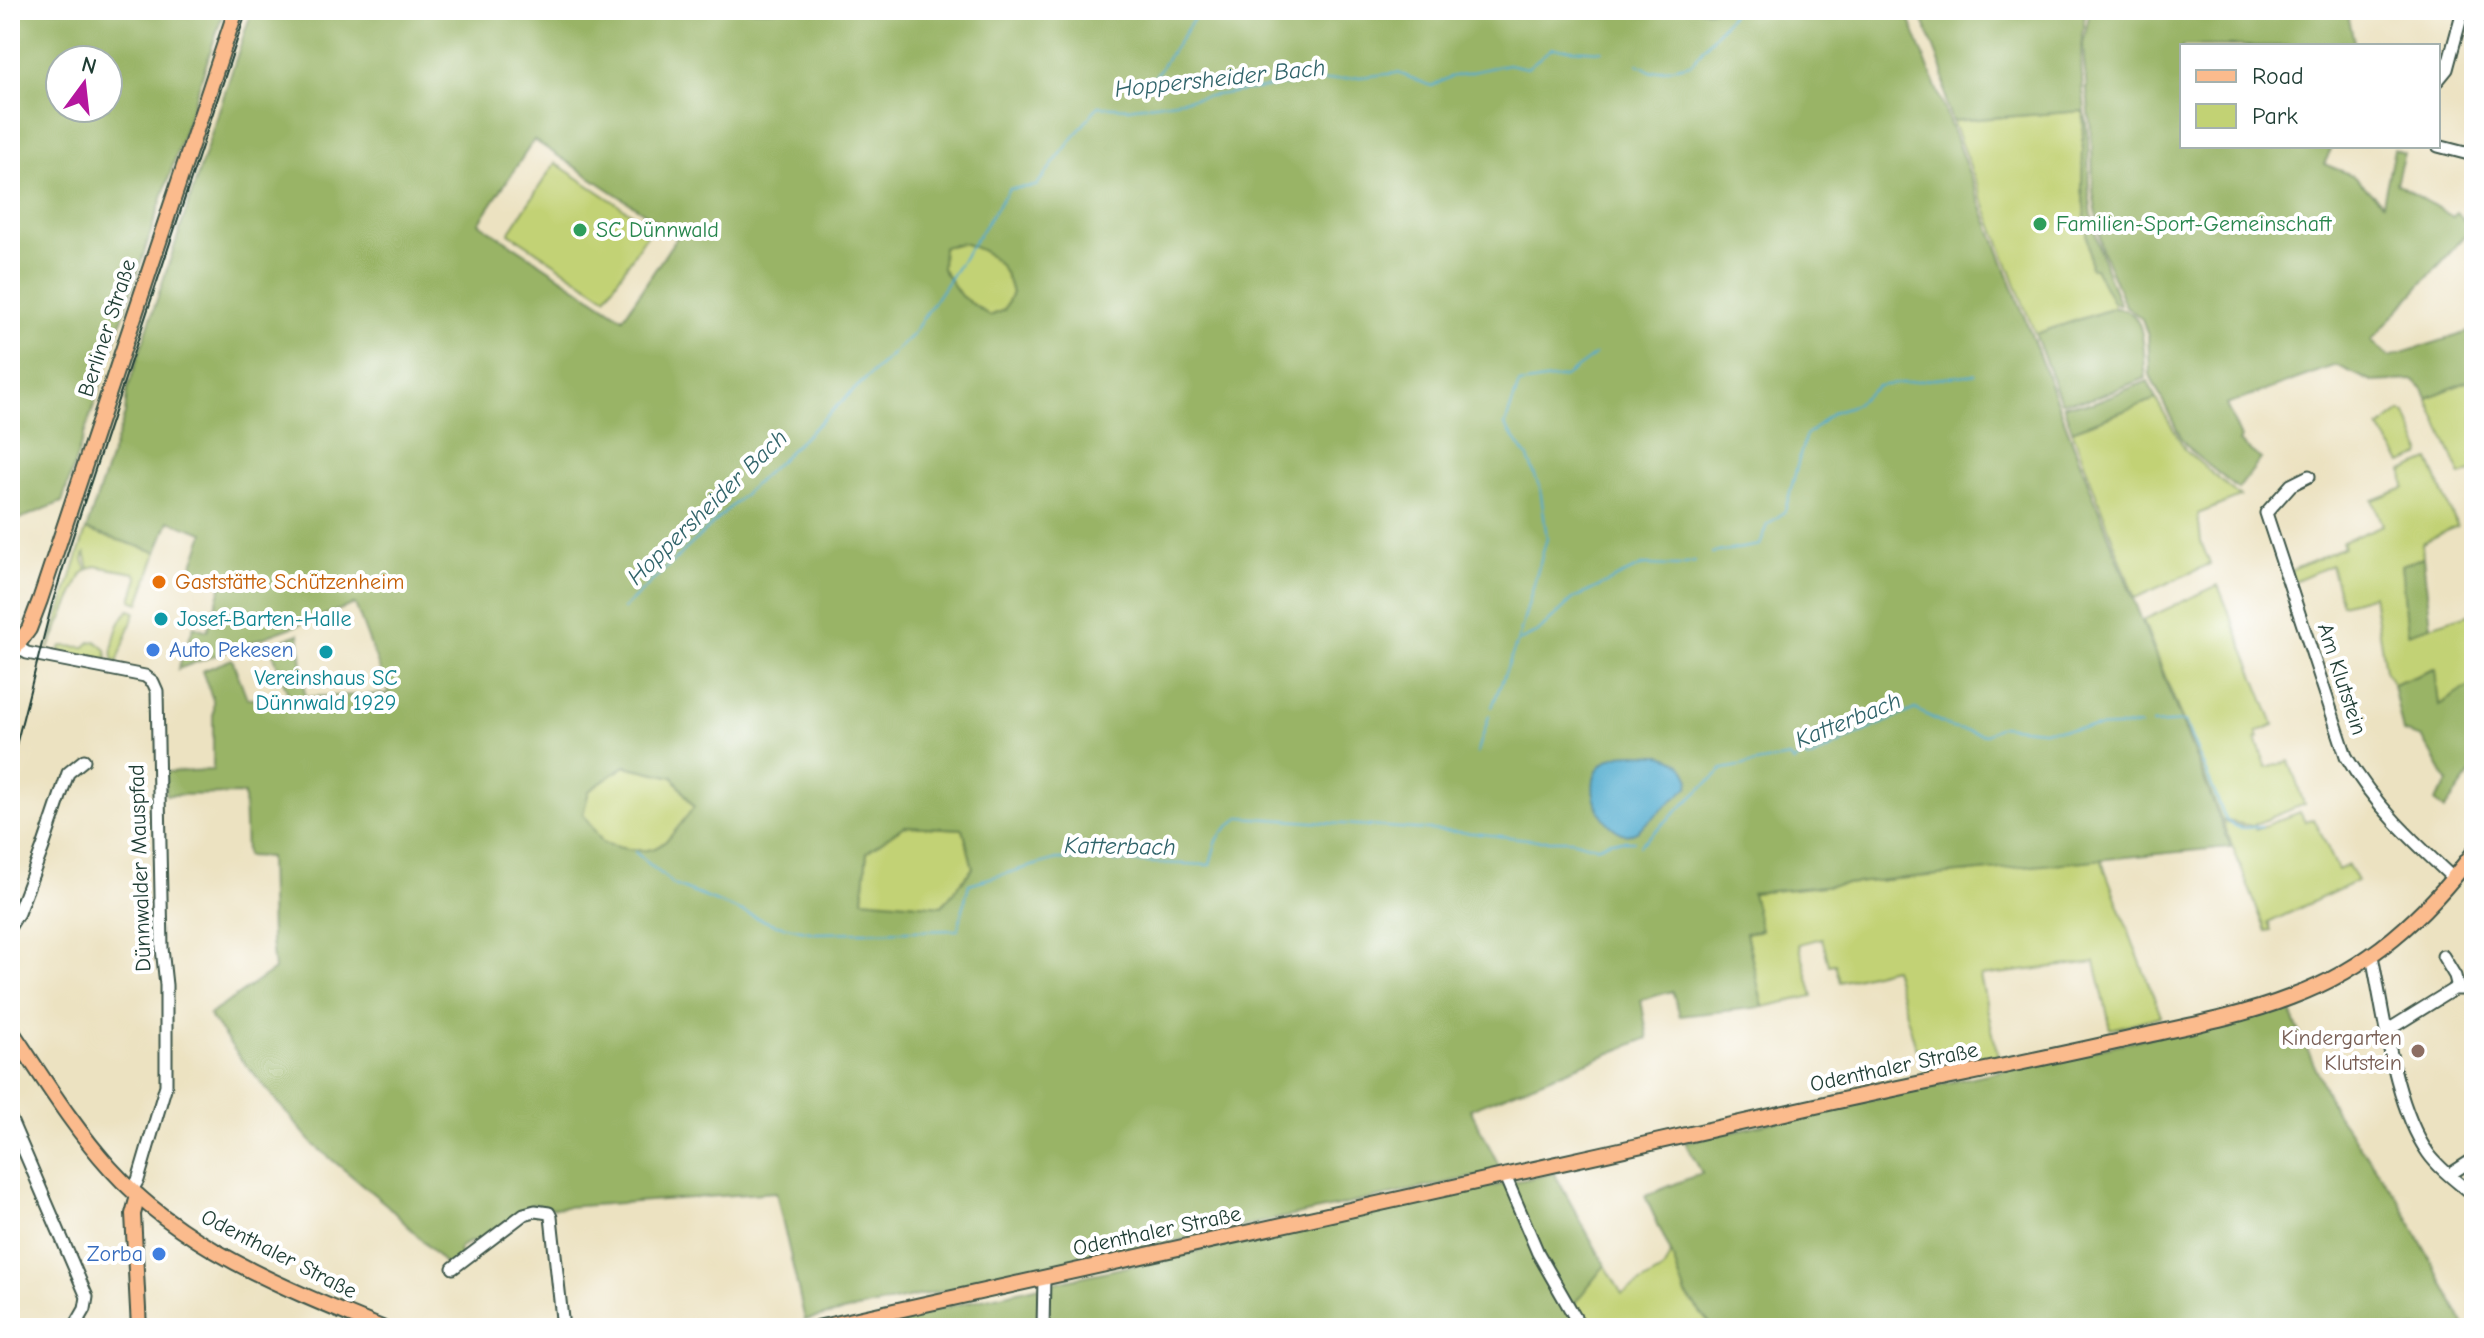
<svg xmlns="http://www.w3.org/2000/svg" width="2484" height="1338" viewBox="0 0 2484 1338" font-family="'Comic Neue',sans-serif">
  <rect width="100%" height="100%" fill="#fff"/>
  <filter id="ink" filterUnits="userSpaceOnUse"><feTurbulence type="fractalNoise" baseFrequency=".0125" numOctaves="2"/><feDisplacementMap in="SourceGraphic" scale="16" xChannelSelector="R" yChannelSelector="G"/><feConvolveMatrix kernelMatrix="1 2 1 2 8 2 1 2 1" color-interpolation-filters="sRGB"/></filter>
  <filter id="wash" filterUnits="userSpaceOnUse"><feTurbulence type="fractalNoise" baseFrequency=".006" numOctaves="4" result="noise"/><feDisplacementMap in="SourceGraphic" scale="32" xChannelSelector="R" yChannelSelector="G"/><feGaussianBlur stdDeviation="1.8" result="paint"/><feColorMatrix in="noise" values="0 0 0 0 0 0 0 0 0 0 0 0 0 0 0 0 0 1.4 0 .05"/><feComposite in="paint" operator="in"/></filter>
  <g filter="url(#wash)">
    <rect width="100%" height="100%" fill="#ece2c1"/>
    <g fill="#c2d274" stroke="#708854" stroke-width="2">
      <polygon points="2084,111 2082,188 2091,268 2095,268 2114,300 2114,308 2035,334 1952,121"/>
      <polygon points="555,163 652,227 606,297 509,233"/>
      <path d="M 962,243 C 991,251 1005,263 1012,293 L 1004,310 L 990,316 L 961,296 L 942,268 L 942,247 Z"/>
      <polygon points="2474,379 2474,471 2461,476 2427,398"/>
      <polygon points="2156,399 2186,451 2240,497 2198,514 2201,542 2210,564 2135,598 2072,430"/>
      <polygon points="2401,411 2406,414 2421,452 2420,456 2402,463 2379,428"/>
      <polygon points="2429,460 2457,526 2422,543 2423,558 2401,565 2408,633 2474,612 2474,683 2439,705 2434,669 2393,685 2385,670 2373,595 2342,604 2331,565 2294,581 2290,571 2344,547 2342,542 2383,525 2373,500 2405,488 2403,471"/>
      <polygon points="86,530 157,552 139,603 131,600 138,578 135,573 95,566 89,569 85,552 83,560 87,570 82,574 48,650"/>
      <polygon points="2218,585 2274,725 2257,732 2259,738 2256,739 2267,768 2289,761 2304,804 2255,824 2256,829 2300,812 2305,822 2314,819 2338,870 2348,865 2357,881 2268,923 2271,930 2266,931 2223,822 2248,828 2252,826 2222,820 2143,620"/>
      <path d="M 129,610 L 135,612 L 117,663 L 113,659 C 111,643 118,620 129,610 Z"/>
      <polygon points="96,641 106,650 107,659 105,661 59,651 61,646 85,647 90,642"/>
      <path d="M 625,766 L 673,777 L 694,808 C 660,850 659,859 603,843 L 583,814 L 589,791 Z"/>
      <polygon points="904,826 963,829 973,868 942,906 863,900 867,851"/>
      <polygon points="2101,859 2161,1016 2111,1029 2095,962 1980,976 1998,1056 1923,1072 1893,968 1840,982 1835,964 1829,965 1822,938 1799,944 1813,996 1763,1007 1746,932 1760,931 1751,893"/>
      <polygon points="1671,1253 1686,1295 1713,1328 1587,1328 1574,1304 1605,1265 1622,1294 1663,1270"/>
    </g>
    <g fill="#99b466" stroke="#5c784d" stroke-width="2" fill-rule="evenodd">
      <path d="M 10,10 L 224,10 L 62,502 L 10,523 ZM 60,60 L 108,60 L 108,108 L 60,108 Z"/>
      <path d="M 252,10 L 1906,10 C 2014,289 2120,569 2231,847 L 1752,893 L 1761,930 L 1746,933 L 1763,1007 L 1680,1016 L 1672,991 L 1641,1000 L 1648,1038 L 1470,1109 L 1502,1171 L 805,1320 L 776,1192 L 551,1208 L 533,1204 L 483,1239 L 467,1243 L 459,1248 L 461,1258 L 448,1267 L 387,1205 L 313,1144 L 241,1059 L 209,1015 L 274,970 L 271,940 L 269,857 L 246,856 L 244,794 L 166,795 L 166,772 L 213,770 L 213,700 L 202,671 L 232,659 L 247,698 L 289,697 L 270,645 L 299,634 L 305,697 L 389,694 L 355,604 L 178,669 L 194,626 L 207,631 L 223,582 L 191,570 L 204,533 L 169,521 L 157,552 L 86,530 L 125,414 L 127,391 ZM 534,140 L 678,235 L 623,318 L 479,223 ZM 962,243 C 991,251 1005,263 1012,293 L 1004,310 L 990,316 L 961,296 L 942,269 L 943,247 ZM 625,766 L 673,777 L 694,807 C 660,850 659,859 603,843 L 583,814 L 589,791 ZM 904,826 L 963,829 L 973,868 L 942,906 L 863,899 L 867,852 Z"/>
      <path d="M 1919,10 L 2086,10 C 2076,56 2084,94 2088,140 C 2089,157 2088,173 2089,190 C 2092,230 2103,267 2120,304 L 2114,304 L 2095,268 L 2091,268 L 2082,188 L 2084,111 L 1952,121 L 1946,105 L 1943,71 Z"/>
      <polygon points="2090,10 2347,10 2355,46 2182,46 2182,146 2333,146 2324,164 2352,175 2383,203 2394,149 2404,153 2396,183 2453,217 2457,212 2471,229 2371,341 2389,357 2469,332 2474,344 2474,379 2427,398 2423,389 2414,380 2372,382 2336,365 2226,405 2241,438 2239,442 2261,459 2238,489 2193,453 2181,438 2150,375 2148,336 2142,319 2125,305 2102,250 2093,191 2092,142 2084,61 2083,44"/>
      <path d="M 2114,308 C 2150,308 2142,354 2146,378 L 2091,399 L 2061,402 L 2035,334 Z"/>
      <polygon points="2148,381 2156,399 2072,430 2063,405 2092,403"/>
      <polygon points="2423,558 2431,626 2408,633 2401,565"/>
      <polygon points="2435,669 2439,705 2474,683 2474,769 2444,810 2435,801 2448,783 2423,738 2403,732 2393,685"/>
      <polygon points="2288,1006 2335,1112 2399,1200 2466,1328 1713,1328 1686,1295 1671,1253 1645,1196 1702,1173 1685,1142"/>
      <polygon points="1554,1173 1605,1265 1574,1304 1587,1328 1048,1328 1048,1284"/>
      <polygon points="1040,1286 1038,1328 853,1328"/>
    </g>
    <path fill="#51accf" stroke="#387482" stroke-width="2" d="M 1661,755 C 1677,759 1684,764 1690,780 L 1688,787 L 1637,831 L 1628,835 C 1595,827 1575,769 1617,756 C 1629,752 1648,755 1661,755 Z"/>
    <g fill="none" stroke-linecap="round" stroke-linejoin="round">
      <g stroke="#51accf" stroke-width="2">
        <polyline points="1638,64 1652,72 1691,64 1735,10"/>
        <polyline points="1147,88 1200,10"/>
        <polyline points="1712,553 1760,545 1768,525 1785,511 1805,437 1833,412 1854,405 1878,386 1975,374"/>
        <polyline points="623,609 912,335 1009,189 1036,186 1098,106 1128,108 1284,85 1398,73 1432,86 1450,77 1508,64 1527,68 1552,48 1602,51"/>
        <polyline points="1519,641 1538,632 1573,599 1644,565 1677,566 1695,562"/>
        <polyline points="1492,707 1519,637 1547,538 1540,488 1528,458 1505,425 1519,384 1565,377 1595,355"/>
        <path d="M 2152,724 L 2185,722 L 2226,820 C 2238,831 2247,828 2262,826"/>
        <polyline points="1477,754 1489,716"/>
        <polyline points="1640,845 1723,769 1789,757 1794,762 1803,756 1809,759 1854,736 1915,709 1952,728 1986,735 2001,726 2042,730 2140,726"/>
        <path d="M 635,852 L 674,885 L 773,924 L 815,933 L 958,930 L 969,884 L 1057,859 L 1210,865 C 1216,838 1218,833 1241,817 L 1472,833 L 1537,840 L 1571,840 L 1597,847 L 1611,841 L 1634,841"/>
        <polyline points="2470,887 2474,886"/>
      </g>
    </g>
  </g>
  <g filter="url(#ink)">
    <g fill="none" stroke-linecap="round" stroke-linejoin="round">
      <g stroke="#3e5649" stroke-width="15">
        <g id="minor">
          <polyline points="2438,80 2447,69 2463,10"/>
          <polyline points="2438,146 2465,153 2474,150"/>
          <path d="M 2309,476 L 2291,485 L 2266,513 L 2346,756 C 2374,805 2413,841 2454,879"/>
          <polyline points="17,647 27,653 145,676 153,682 157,691 162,948 166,985 166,1085 138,1180 132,1190"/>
          <polyline points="10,926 18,913 43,847 68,773 84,760"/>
          <path d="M 2372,956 C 2384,1014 2394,1105 2428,1153 C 2440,1170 2459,1183 2474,1196"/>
          <polyline points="2443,956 2455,976 2458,988"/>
          <polyline points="2388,1030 2454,989 2474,989"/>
          <polyline points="10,1118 87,1297 85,1309 74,1328"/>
          <polyline points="2449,1175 2469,1162 2474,1163"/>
          <polyline points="1505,1176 1538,1253 1581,1328"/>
          <polyline points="453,1268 524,1214 535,1211 549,1213 551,1217 563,1328"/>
          <polyline points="1043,1328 1044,1278"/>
        </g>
      </g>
      <g stroke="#3e5649" stroke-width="18">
        <g id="major">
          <polyline points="10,655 29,629 40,600 236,10"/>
          <path d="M 10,1029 C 42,1076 72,1126 110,1168 C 181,1247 286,1289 382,1328"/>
          <polyline points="138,1196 133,1214 139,1328"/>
          <path d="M 817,1328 C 1155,1254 1492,1179 1829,1103 C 1932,1080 2035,1061 2138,1037 C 2189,1026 2242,1016 2291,997 C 2368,969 2425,917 2474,852"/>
        </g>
      </g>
      <use href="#minor" stroke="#fff" stroke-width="11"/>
      <use href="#major" stroke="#fbbb8d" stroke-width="14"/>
      <polyline stroke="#1f3d34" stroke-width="2" points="10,769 52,604 71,542 247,10"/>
    </g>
  </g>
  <g fill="#2e9e5b" stroke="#fff" stroke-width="3">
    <circle cx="2040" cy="224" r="8"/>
    <circle cx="580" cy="230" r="8"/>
  </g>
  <circle fill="#e8710a" stroke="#fff" stroke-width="3" cx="159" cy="582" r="8"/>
  <g fill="#0f9aa8" stroke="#fff" stroke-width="3">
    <circle cx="161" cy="619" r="8"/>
    <circle cx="326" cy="652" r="8"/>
  </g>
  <g fill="#3f7fe0" stroke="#fff" stroke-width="3">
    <circle cx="153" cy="650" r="8"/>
    <circle cx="159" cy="1254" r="8"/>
  </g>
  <circle fill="#8d6e63" stroke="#fff" stroke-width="3" cx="2418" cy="1051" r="8"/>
  <g text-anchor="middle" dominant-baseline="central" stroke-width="8" stroke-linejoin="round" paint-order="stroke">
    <g font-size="22" fill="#27864d" stroke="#fff" text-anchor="start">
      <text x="2056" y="224">Familien-Sport-Gemeinschaft</text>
      <text x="596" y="230">SC Dünnwald</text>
    </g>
    <g font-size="22" fill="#1f3d34" stroke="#fff">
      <text transform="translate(107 328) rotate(-72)">Berliner Straße</text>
      <text transform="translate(2342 679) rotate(72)">Am Klutstein</text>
      <text transform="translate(140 868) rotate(-92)">Dünnwalder Mauspfad</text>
      <text transform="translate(1894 1067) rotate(-12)">Odenthaler Straße</text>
      <text transform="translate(1157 1231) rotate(-12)">Odenthaler Straße</text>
      <text transform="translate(279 1254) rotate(27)">Odenthaler Straße</text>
    </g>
    <g font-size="22" fill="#c56008" stroke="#fff" text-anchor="start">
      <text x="175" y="582">Gaststätte Schützenheim</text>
    </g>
    <g font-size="22" fill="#0d838f" stroke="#fff" text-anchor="start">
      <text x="177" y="619">Josef-Barten-Halle</text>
      <text x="326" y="678" text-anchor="middle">Vereinshaus SC<tspan x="326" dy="25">Dünnwald 1929</tspan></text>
    </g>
    <g font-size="22" fill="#366cbe" stroke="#fff" text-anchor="start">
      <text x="169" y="650">Auto Pekesen</text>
      <text x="143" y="1254" text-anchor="end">Zorba</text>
    </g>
    <g font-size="22" fill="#785e54" stroke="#fff" text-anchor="end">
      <text x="2402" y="1038">Kindergarten<tspan x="2402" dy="25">Klutstein</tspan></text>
    </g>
    <g font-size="24" font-style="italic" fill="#30646a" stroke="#fff">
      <text transform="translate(1220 78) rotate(-6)">Hoppersheider Bach</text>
      <text transform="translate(707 507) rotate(-44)">Hoppersheider Bach</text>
      <text transform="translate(1848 720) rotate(-22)">Katterbach</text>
      <text transform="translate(1120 846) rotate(1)">Katterbach</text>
    </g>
  </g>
  <rect width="2484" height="1338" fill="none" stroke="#fff" stroke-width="40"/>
  <rect x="2180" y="44" width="260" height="104" fill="#ffffff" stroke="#a5b1ae" stroke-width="2"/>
  <rect x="2196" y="70" width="40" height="12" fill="#fbbb8d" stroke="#a5b1ae" stroke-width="2"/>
  <text x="2252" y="84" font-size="24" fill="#1f3d34">Road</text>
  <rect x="2196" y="104" width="40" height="24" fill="#c2d274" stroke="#a5b1ae" stroke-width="2"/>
  <text x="2252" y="124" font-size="24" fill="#1f3d34">Park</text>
  <g transform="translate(84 84) rotate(15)"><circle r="38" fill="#ffffff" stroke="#a5b1ae" stroke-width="2"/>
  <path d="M0-6L14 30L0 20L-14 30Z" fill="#b5179e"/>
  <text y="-12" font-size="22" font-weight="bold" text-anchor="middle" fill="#1f3d34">N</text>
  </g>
</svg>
